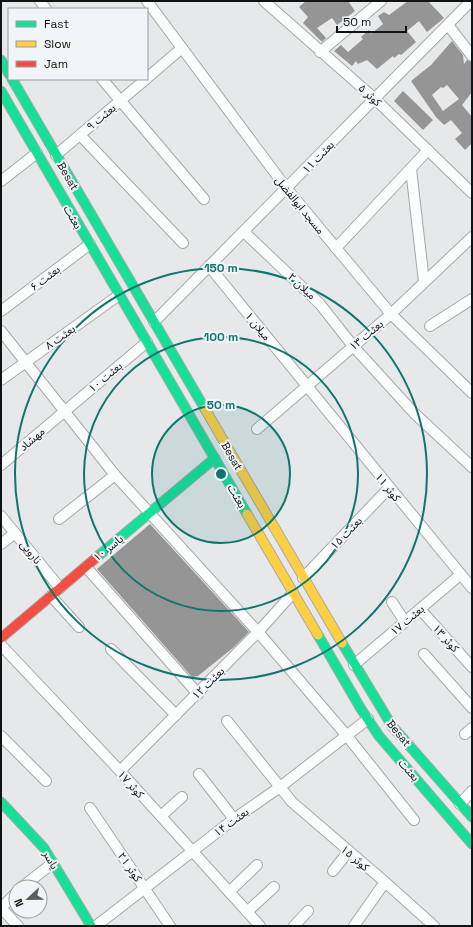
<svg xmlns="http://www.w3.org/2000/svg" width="473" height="927" viewBox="0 0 473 927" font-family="'Space Grotesk','Noto Sans Arabic',sans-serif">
  <rect width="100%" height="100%" fill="#e6e8ea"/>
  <g fill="#959595" fill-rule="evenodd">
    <polygon points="306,1 348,1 355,11 337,25 332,18 317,28 326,38 322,42 303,23 308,17 299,7"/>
    <polygon points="408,1 428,1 444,18 427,32 419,21 407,31 416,42 401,55 399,54 394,58 393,56 377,69 367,60 358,64 356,61 352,66 334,51 341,45 348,52 363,39 361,37 369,30 371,34 383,24 378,16 384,12 389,15"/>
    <path d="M 452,41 L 463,55 L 464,64 L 467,60 L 472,62 L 472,92 L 462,105 L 472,117 L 472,143 L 465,150 L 455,139 L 462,133 L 451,120 L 444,125 L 436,117 L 411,81 L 431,65 ZM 447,85 L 459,99 L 443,111 L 432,95 L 441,87 L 443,88 Z"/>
    <polygon points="403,91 433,120 423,130 394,101"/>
    <polygon points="150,524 249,632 234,647 198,676 192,677 97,569"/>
  </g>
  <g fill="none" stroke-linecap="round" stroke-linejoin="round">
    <g stroke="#a7a8a9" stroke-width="12">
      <g id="street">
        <polyline points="40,1 46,9"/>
        <polyline points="147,1 287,189 391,314 472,393"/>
        <polyline points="264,1 375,99 472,193"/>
        <polyline points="448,25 472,56"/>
        <polyline points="320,52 381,1"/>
        <polyline points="147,78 182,48"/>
        <polyline points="102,79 204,199"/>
        <polyline points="80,135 183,243"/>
        <polyline points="56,155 146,79"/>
        <polyline points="411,169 424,282"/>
        <polyline points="1,181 37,153"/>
        <polyline points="244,232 320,304 353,346 414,413 472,467"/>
        <polyline points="336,248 428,150"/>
        <polyline points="209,266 472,588"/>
        <polyline points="1,311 90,244"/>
        <polyline points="154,322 471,1"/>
        <polyline points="430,326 472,299"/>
        <polyline points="1,331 115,475 258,632 347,736 414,820"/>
        <polyline points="1,380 119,295"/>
        <polyline points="257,429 391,314 472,237"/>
        <polyline points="1,465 147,342"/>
        <polyline points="1,516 60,588"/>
        <polyline points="59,519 115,475"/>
        <polyline points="1,544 15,533"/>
        <polyline points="86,567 198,694"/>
        <polyline points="303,578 389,488"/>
        <polyline points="51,596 79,627"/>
        <polyline points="392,602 405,622"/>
        <polyline points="420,609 472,667"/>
        <polyline points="1,645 120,771 260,926"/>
        <polyline points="111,649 176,715"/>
        <polyline points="424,654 472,708"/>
        <polyline points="354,665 460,575"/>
        <polyline points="227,721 292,802 385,882 434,926"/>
        <polyline points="465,734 472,728"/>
        <polyline points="1,736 46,781"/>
        <polyline points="120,771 258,632 293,593"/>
        <polyline points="199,774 234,819"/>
        <polyline points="460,804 472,791"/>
        <polyline points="90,808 170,926"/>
        <polyline points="161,816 182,797"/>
        <polyline points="333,871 348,852"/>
        <polyline points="22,887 53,863"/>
        <polyline points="229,892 257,865"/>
        <polyline points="1,908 18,926"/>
        <polyline points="1,908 16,893"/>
        <polyline points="247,912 274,887"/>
        <polyline points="96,926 234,819 280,787 368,719"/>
        <polyline points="294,926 308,911"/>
        <polyline points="354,926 385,882"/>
      </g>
    </g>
    <g stroke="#a7a8a9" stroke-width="11">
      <g id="fast">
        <polyline points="1,60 9,74"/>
        <polyline points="12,79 205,409"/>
        <polyline points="1,91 247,514"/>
        <polyline points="97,557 215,458"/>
        <polyline points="318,635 361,709 379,736 472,844"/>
        <polyline points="342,643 392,726 472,817"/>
        <polyline points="1,802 44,848 91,926"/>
      </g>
    </g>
    <g stroke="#a7a8a9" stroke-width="11">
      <g id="slow">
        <polyline points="205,409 342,643"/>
        <polyline points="247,514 318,635"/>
      </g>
    </g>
    <g stroke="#a7a8a9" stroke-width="11">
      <polyline id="jam" points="1,638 97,557"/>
    </g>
    <use href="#street" stroke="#fbfcfc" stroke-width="10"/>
    <use href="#fast" stroke="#16e098" stroke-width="9"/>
    <use href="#slow" stroke="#ffcf43" stroke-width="9"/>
    <use href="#jam" stroke="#f24e42" stroke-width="9"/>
  </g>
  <circle cx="221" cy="474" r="69" fill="#0f766e" fill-opacity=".12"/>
  <g fill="none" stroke="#0f766e" stroke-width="2">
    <circle cx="221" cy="474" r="69"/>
    <circle cx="221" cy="474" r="137"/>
    <circle cx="221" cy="474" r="206"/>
  </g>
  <g text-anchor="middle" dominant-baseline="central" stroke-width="4" stroke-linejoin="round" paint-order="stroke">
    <g font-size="11" fill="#111213" stroke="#f2f5f8">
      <text transform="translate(370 95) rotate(42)">کوثر ۵</text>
      <text transform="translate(101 117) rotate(-40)">بعثت ۹</text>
      <text transform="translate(318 157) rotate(-46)">بعثت ۱۱</text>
      <text transform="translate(68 176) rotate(60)">Besat</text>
      <text transform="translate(300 205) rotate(51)">مسجد ابوالفضل</text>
      <text transform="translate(73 217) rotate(60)">بعثت</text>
      <text transform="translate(45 278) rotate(-37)">بعثت ۶</text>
      <text transform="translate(302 286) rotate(43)">میلان ۲</text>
      <text transform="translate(258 326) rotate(51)">میلان ۱</text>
      <text transform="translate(366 335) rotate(-40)">بعثت ۱۳</text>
      <text transform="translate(60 337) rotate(-35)">بعثت ۸</text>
      <text transform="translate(105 377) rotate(-40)">بعثت ۱۰</text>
      <text transform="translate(32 439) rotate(-41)">مهشاد</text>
      <text transform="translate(232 456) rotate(60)">Besat</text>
      <text transform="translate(388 487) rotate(51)">کوثر ۱۱</text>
      <text transform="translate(237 496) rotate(60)">بعثت</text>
      <text transform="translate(346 533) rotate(-46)">بعثت ۱۵</text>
      <text transform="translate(108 548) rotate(-39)">یاسر ۱۰</text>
      <text transform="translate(31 552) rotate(51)">نارویی</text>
      <text transform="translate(407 620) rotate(-40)">بعثت ۱۷</text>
      <text transform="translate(446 638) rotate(48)">کوثر ۱۳</text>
      <text transform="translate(208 683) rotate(-45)">بعثت ۱۲</text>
      <text transform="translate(399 733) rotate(51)">Besat</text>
      <text transform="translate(409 770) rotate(49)">بعثت</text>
      <text transform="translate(131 784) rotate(48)">کوثر ۱۷</text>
      <text transform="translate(231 822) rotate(-36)">بعثت ۱۴</text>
      <text transform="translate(355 858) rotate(40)">کوثر ۱۵</text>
      <text transform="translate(51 860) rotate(60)">یاسر</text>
      <text transform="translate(130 867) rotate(55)">کوثر ۲۱</text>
    </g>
  </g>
  <circle cx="221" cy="474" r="6" fill="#0f766e" stroke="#f2f5f8" stroke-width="2"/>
  <g font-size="12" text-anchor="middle" font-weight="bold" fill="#0f766e" stroke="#f2f5f8" stroke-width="4" stroke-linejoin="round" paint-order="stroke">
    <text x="221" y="272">150 m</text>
    <text x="221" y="341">100 m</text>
    <text x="221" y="409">50 m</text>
  </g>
  <rect width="473" height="927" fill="none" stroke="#111213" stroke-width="4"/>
  <rect x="8" y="8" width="140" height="72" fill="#f2f5f8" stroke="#989a9c"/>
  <rect x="16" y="21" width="20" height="6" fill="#16e098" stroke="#989a9c"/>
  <text x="44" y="28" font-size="12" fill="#111213">Fast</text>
  <rect x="16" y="41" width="20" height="6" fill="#ffcf43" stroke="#989a9c"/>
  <text x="44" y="48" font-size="12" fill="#111213">Slow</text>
  <rect x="16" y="61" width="20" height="6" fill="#f24e42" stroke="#989a9c"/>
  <text x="44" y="68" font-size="12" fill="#111213">Jam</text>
  <g transform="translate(28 899) rotate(248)"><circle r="19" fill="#f2f5f8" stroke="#989a9c"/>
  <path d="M0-3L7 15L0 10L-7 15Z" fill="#5c5d5e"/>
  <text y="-6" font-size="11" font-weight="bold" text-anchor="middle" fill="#111213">N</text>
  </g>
  <path d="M337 26v6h69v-6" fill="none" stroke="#111213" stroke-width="2"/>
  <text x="343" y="26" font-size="12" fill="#111213" stroke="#f2f5f8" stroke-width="3" paint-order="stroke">50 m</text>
</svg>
